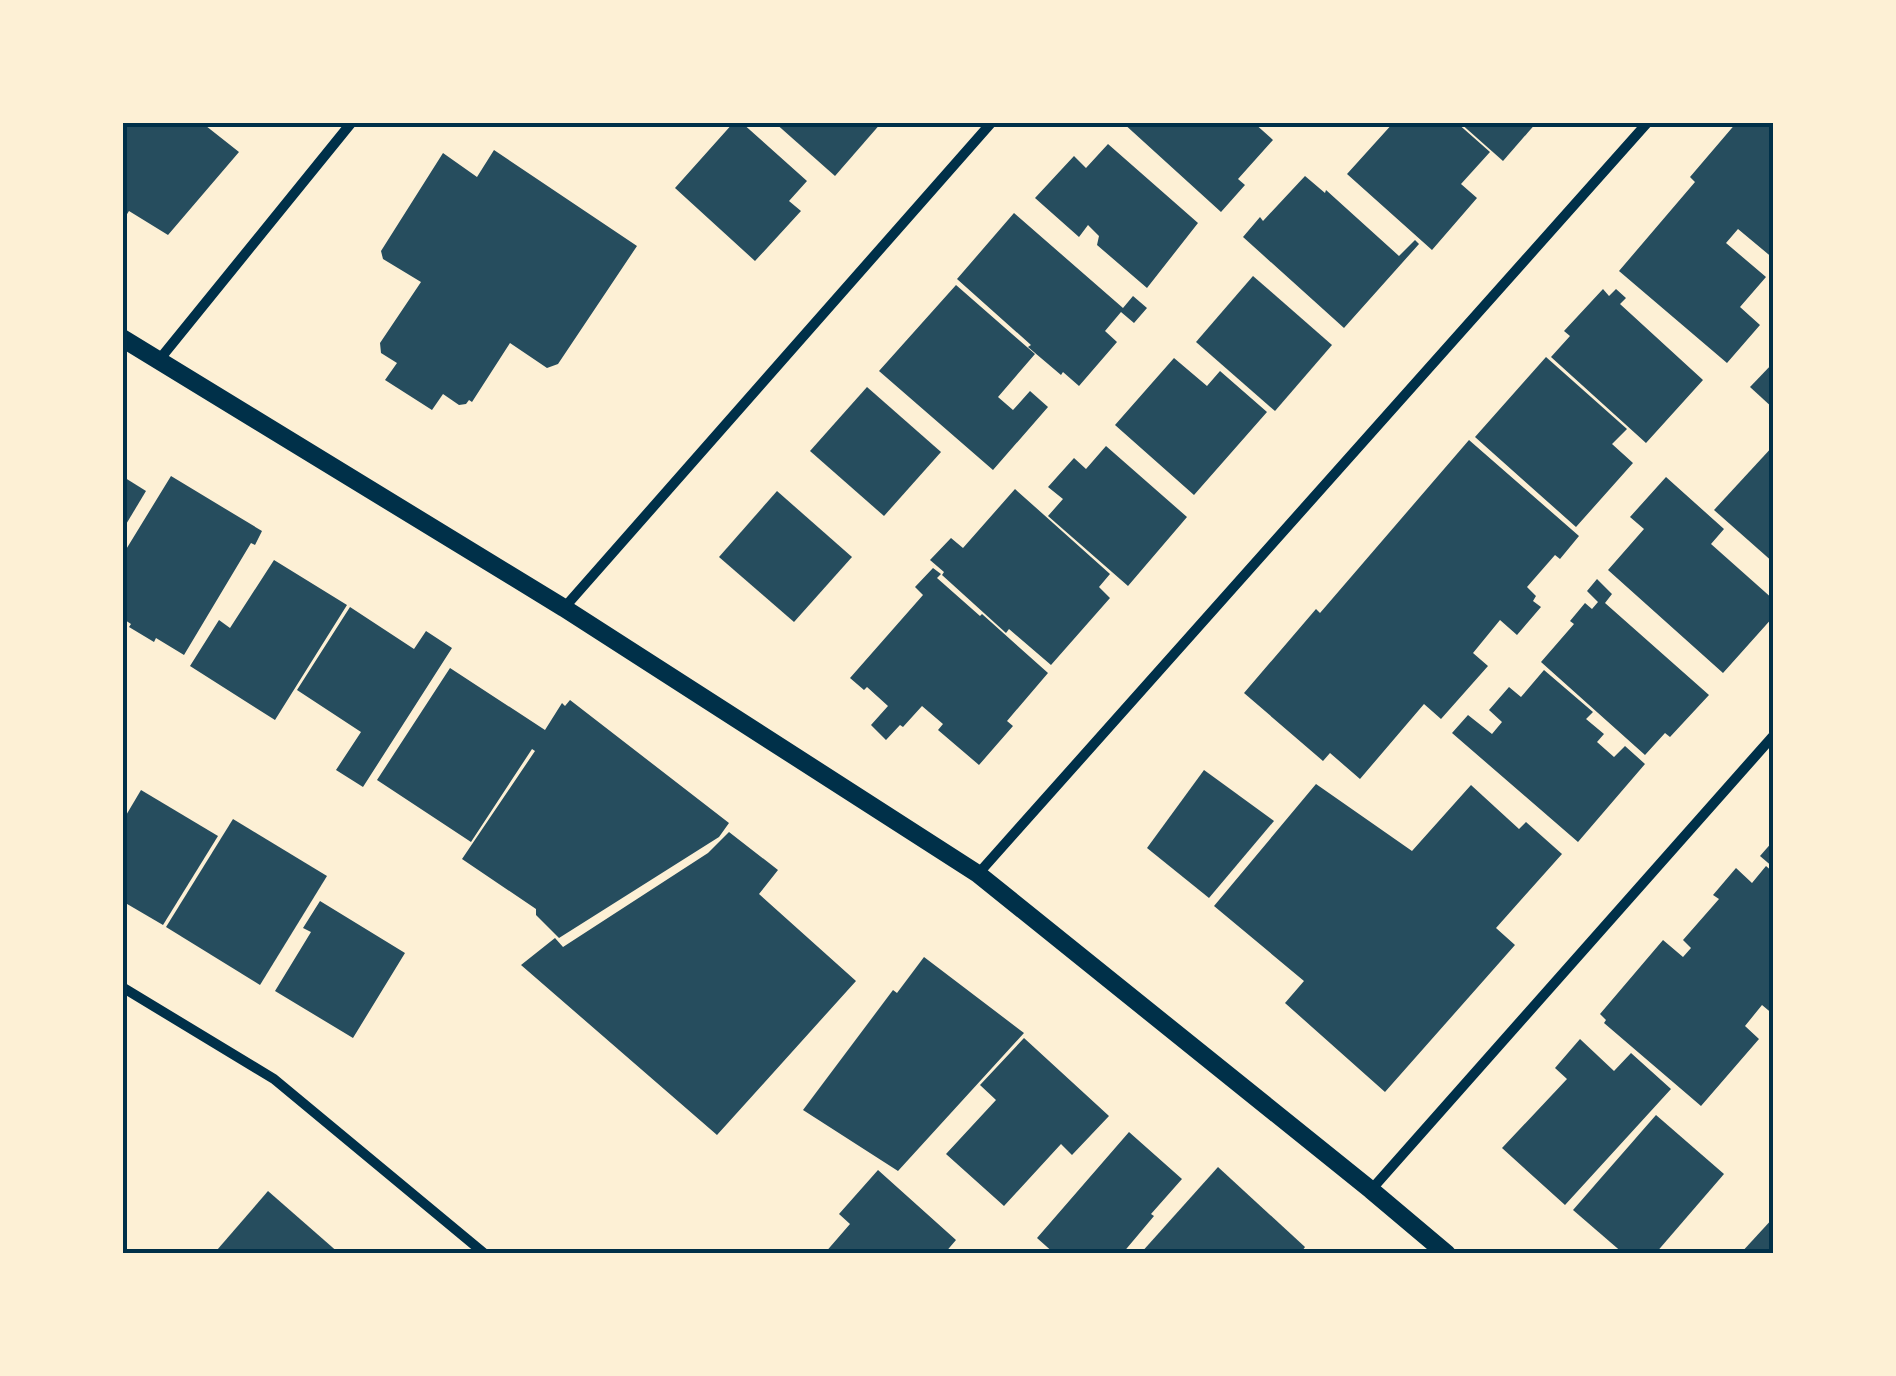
<svg xmlns="http://www.w3.org/2000/svg" width="1896" height="1376" viewBox="0 0 1896 1376" font-family="Lato,sans-serif">
  <rect width="100%" height="100%" fill="#fdf0d5"/>
  <g fill="#264d5e">
    <polygon points="122,122 201,122 239,152 168,235 129,211 122,222"/>
    <polygon points="734,122 741,122 807,181 789,201 801,211 755,261 675,188"/>
    <polygon points="774,122 882,122 835,176"/>
    <polygon points="1122,122 1253,122 1273,140 1238,179 1245,185 1221,212"/>
    <polygon points="1394,122 1456,122 1490,152 1461,184 1477,198 1432,250 1347,174"/>
    <polygon points="1459,122 1537,122 1503,161"/>
    <polygon points="1737,122 1774,122 1774,259 1738,229 1726,243 1766,277 1740,307 1760,325 1727,363 1619,271 1695,182 1690,177"/>
    <polygon points="1108,144 1198,223 1147,288 1097,245 1099,236 1088,225 1079,237 1035,198 1074,156 1086,168"/>
    <polygon points="494,150 637,246 558,364 547,368 510,343 472,402 469,400 466,404 459,405 443,394 432,410 385,380 397,363 381,353 380,343 421,282 383,259 381,251 443,153 477,177"/>
    <polygon points="1305,176 1325,193 1326,190 1399,256 1415,240 1419,244 1344,328 1243,237 1260,217 1263,221"/>
    <polygon points="1014,213 1123,308 1133,296 1147,308 1134,323 1121,312 1105,331 1117,342 1079,386 1063,372 1061,375 1028,347 1031,345 957,279"/>
    <polygon points="1253,276 1332,345 1275,411 1196,342"/>
    <polygon points="956,285 1035,354 998,397 1013,410 1030,391 1048,407 993,470 879,371"/>
    <polygon points="1603,289 1609,296 1616,289 1626,298 1620,304 1703,380 1646,443 1551,357 1570,336 1564,331"/>
    <polygon points="1546,357 1627,429 1612,444 1633,463 1576,527 1475,437"/>
    <polygon points="1174,358 1207,386 1220,371 1267,412 1194,495 1115,425"/>
    <polygon points="1774,362 1774,409 1750,387"/>
    <polygon points="867,387 941,452 884,516 810,451"/>
    <polygon points="1469,440 1579,536 1560,559 1555,555 1527,587 1536,596 1533,601 1541,607 1517,635 1500,620 1473,653 1488,666 1441,719 1424,704 1360,779 1330,753 1323,761 1244,693 1316,609 1320,613"/>
    <polygon points="1774,445 1774,563 1714,510"/>
    <polygon points="1106,446 1187,517 1128,586 1048,516 1063,499 1048,487 1074,458 1086,469"/>
    <polygon points="122,476 146,491 122,531"/>
    <polygon points="171,476 262,531 255,545 251,543 184,655 156,638 154,642 129,627 131,624 122,618 122,589 125,584 122,582 122,556"/>
    <polygon points="1666,477 1724,529 1711,544 1774,600 1774,616 1723,673 1608,570 1644,529 1630,517"/>
    <polygon points="1015,489 1110,574 1099,587 1110,598 1051,665 1009,629 1006,633 942,575 944,572 930,560 951,538 963,548"/>
    <polygon points="777,491 852,557 794,622 719,557"/>
    <polygon points="274,560 347,605 275,720 190,666 219,620 230,628"/>
    <polygon points="933,568 941,574 937,578 980,616 982,614 1048,673 1007,721 1013,726 979,765 938,730 943,724 922,706 903,727 900,725 886,740 871,725 888,706 867,687 864,690 850,678 923,595 915,587"/>
    <polygon points="1597,579 1612,594 1605,603 1709,695 1670,737 1665,733 1645,755 1541,662 1574,624 1570,621 1585,603 1592,609 1598,602 1587,591"/>
    <polygon points="350,607 414,649 426,631 452,648 363,787 336,770 361,732 297,690"/>
    <polygon points="450,668 545,730 562,703 565,706 570,700 729,823 719,837 559,938 536,915 536,909 462,859 535,751 532,749 471,842 377,780"/>
    <polygon points="1544,670 1593,712 1586,719 1604,734 1597,742 1614,757 1625,746 1645,764 1578,842 1452,733 1468,715 1492,734 1502,722 1489,710 1509,687 1521,697"/>
    <polygon points="1204,770 1274,821 1209,898 1147,848"/>
    <polygon points="1316,784 1412,851 1471,785 1519,829 1526,822 1562,854 1496,928 1515,945 1385,1092 1285,1003 1304,981 1214,906"/>
    <polygon points="141,790 218,836 163,925 122,901 122,822"/>
    <polygon points="233,819 327,876 260,985 166,927"/>
    <polygon points="729,832 778,870 759,894 856,981 717,1135 521,965 555,938 563,947 708,853"/>
    <polygon points="1774,840 1774,868 1760,856"/>
    <polygon points="1766,866 1774,873 1774,1015 1762,1005 1745,1026 1759,1039 1701,1106 1604,1023 1606,1020 1600,1014 1663,940 1683,957 1691,948 1683,940 1719,899 1713,895 1736,868 1752,883"/>
    <polygon points="320,901 405,953 353,1038 275,991 311,932 303,928"/>
    <polygon points="924,957 1024,1033 898,1171 803,1110 893,990 897,993"/>
    <polygon points="1024,1038 1109,1116 1072,1155 1061,1144 1004,1206 946,1154 996,1100 980,1085"/>
    <polygon points="1580,1039 1614,1071 1631,1053 1671,1089 1565,1205 1502,1148 1567,1079 1555,1068"/>
    <polygon points="1656,1115 1724,1174 1655,1254 1624,1254 1573,1210"/>
    <polygon points="1129,1132 1182,1179 1151,1214 1154,1216 1122,1254 1055,1254 1037,1238"/>
    <polygon points="1218,1167 1305,1247 1300,1254 1140,1254"/>
    <polygon points="878,1170 956,1240 944,1254 824,1254 850,1224 839,1214"/>
    <polygon points="268,1191 340,1254 221,1254 217,1250"/>
    <polygon points="1774,1217 1774,1254 1740,1254"/>
  </g>
  <g fill="none" stroke-linecap="round" stroke-linejoin="round">
    <g stroke="#003049" stroke-width="10">
      <polyline points="159,360 352,122"/>
      <polyline points="564,608 992,122"/>
      <polyline points="978,874 1648,122"/>
      <polyline points="122,987 274,1079 485,1254"/>
      <polyline points="1371,1190 1774,735"/>
    </g>
    <polyline stroke="#003049" stroke-width="18" points="122,338 564,608 978,874 1371,1190 1447,1254"/>
  </g>
  <rect width="1896" height="1376" fill="none" stroke="#fdf0d5" stroke-width="250"/>
  <rect x="125" y="125" width="1646" height="1126" fill="none" stroke="#003049" stroke-width="4"/>
</svg>
